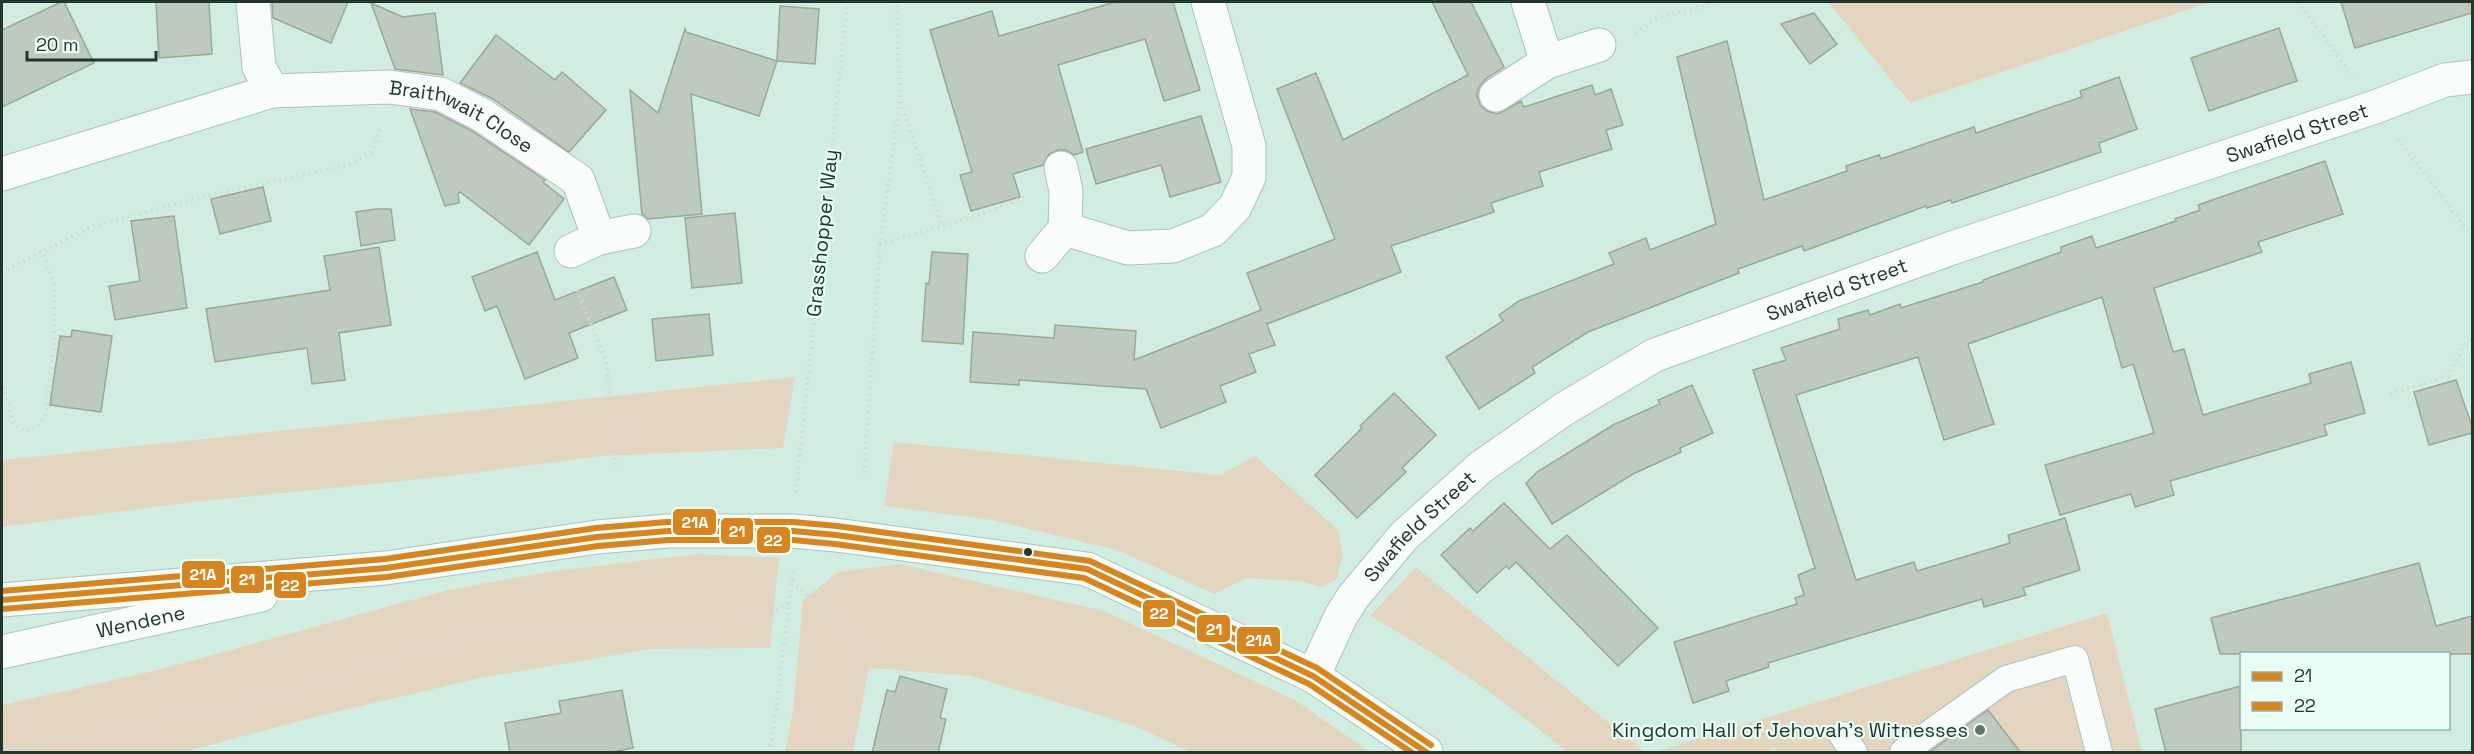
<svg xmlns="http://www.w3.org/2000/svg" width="2474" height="754" viewBox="0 0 2474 754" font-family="'Space Grotesk',sans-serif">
  <rect width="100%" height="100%" fill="#d1ede2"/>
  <g fill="#e4d5c1">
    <polygon points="1828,2 2211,2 1910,103"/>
    <polygon points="795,377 783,448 602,456 442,477 193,502 2,527 2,460"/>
    <polygon points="894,442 1220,475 1255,456 1338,530 1343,554 1337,579 1321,587 1300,581 1246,578 1214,594 1117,550 992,520 884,506"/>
    <polygon points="698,554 779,558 770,648 650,649 480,678 319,716 184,752 2,752 2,705 154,671 448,590 553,571"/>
    <polygon points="899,564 1104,611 1295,700 1370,752 1190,752 1135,726 971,676 869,668 853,752 785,752 793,711 803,600 838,572"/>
    <path d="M 1416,567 L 1645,752 L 1567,752 C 1505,701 1440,655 1370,616 Z"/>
    <polygon points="2107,613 2142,752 1778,752 1774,747 1767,752 1655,752"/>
  </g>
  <g fill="#bdcabd" stroke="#9aa79a" stroke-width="1.5">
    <polygon points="61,2 64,2 94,63 2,107 2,30"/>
    <polygon points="156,2 209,2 212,54 159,58"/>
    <polygon points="272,2 348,2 331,43 273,18"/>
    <polygon points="1115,2 1173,2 1200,90 1164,101 1145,39 1058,65 1083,152 1074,155 1066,150 1058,150 1049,154 1043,165 1013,174 1020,197 971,211 960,175 972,172 930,30 992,11 999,36"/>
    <polygon points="1432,2 1471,2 1504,67 1486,79 1479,87 1477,95 1480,105 1487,111 1498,114 1521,101 1524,107 1592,85 1595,95 1611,89 1623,125 1606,130 1612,149 1539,172 1543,186 1491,203 1494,212 1391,246 1401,272 1267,324 1266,322 1275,345 1249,354 1256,372 1220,386 1226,402 1161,428 1146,389 1019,380 1019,385 970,382 973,332 1054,338 1055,325 1136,331 1134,360 1261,310 1247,273 1335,239 1277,89 1316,73 1343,140 1468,75"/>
    <polygon points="2341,2 2472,2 2472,13 2355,48"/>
    <polygon points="371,3 403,17 435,13 443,75 395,69"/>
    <polygon points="780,6 819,9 815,64 777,61 759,116 691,94 702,214 648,219 642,214 630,90 658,113 685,29 686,32 777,61"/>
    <polygon points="1814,13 1837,44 1810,64 1781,24"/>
    <polygon points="2279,28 2297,81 2209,111 2191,58"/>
    <polygon points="496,35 555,80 562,72 606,110 569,152 493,99 460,83"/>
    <polygon points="1727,41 1764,200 1847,171 1846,166 1879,155 1881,159 1974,127 1976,133 2043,110 2082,97 2080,91 2119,77 2137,129 2099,143 2101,152 1952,203 1951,200 1927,208 1926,206 1804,251 1802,246 1738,269 1739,273 1588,332 1532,367 1535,373 1479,409 1446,357 1503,321 1499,315 1519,301 1614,264 1609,253 1646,238 1650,250 1716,224 1677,57"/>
    <polygon points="410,109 435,112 472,131 545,180 543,182 564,199 529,245 460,192 458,194 459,203 445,206"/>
    <polygon points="1201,116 1221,182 1170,197 1161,165 1096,184 1086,149"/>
    <polygon points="2325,161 2343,214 2258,242 2262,252 2154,288 2173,352 2184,349 2203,415 2311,383 2309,374 2351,362 2365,413 2324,425 2327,435 2170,481 2174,495 2135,507 2131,494 2060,515 2045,465 2154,433 2133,364 2122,368 2102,297 1968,344 1994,424 1944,440 1918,357 1796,395 1856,580 1914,562 1917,571 2010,543 2008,535 2065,518 2080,570 2023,588 2026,595 1984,607 1982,599 1768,663 1769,667 1726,681 1729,691 1693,703 1674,642 1797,604 1795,598 1804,595 1798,575 1815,568 1753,370 1786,360 1781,348 1840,329 1838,319 1868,310 1870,315 1900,304 1901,308 1983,282 1983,280 2061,252 2061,247 2092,236 2096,248 2176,221 2175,219 2200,210 2198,205"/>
    <polygon points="263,187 271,221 220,234 211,199"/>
    <polygon points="376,209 391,209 395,240 361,246 356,212"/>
    <polygon points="735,213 742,283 692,288 685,218"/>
    <polygon points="174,216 187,308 115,320 109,286 140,281 131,221"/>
    <polygon points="379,247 391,325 339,333 345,380 312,384 307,348 215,362 206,309 330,290 324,256"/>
    <polygon points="537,252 555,300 614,277 627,310 569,333 578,358 525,379 497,306 485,311 472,277"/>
    <polygon points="932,252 968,254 963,344 922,341 926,283 929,284"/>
    <polygon points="709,314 713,355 656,361 652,319"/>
    <polygon points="72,330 112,336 101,412 50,405 60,336 71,337"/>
    <polygon points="2456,380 2472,426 2472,433 2429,445 2414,392"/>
    <polygon points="1692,385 1713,433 1680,448 1681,452 1633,474 1552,524 1526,483 1537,472 1613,425 1660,404 1658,400"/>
    <polygon points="1394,393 1436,435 1402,468 1406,472 1357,518 1315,475 1362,428 1360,426"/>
    <polygon points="1504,503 1550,549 1567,535 1658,628 1618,666 1516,562 1509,569 1506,566 1477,593 1441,555 1470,528 1473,531"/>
    <polygon points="2419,563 2436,626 2472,616 2472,654 2220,654 2211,618"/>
    <polygon points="900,676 947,689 940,718 946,719 938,753 872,753 887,690 895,692"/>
    <polygon points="2241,686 2241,753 2166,753 2155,709"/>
    <polygon points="622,690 633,748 607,753 510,753 505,723 561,713 559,701"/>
    <polygon points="1988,710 2021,753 1928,753"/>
  </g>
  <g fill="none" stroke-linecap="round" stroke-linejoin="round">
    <g stroke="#adc2ba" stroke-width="28">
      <g id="lane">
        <polyline points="1842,735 1854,752"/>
        <polyline points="1903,752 2006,679 2075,659 2099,752"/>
      </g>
    </g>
    <g stroke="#adc2ba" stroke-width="35">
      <g id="street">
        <polyline points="1547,62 1599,45"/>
        <path id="s1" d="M 272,91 L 389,87 L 441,94 L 482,115 L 578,180 L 599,238 L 571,251"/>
        <polyline points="1496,95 1547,62 1528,2"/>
        <polyline points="1061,168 1066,191 1065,229 1128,248 1173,246 1213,230 1235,207 1249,177 1249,146 1208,2"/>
        <polyline points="2,174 272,91 259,67 253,2"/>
        <polyline points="599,238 634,231"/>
        <polyline points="1042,256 1065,229"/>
        <polyline points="2,600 386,568 597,537 668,531 793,531 836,535 1087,569 1313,676 1426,752"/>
        <path id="s2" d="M 2,652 L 261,595"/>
        <path id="s3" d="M 1313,676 L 1341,616 L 1353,597 L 1404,536 L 1481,467 L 1564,409 L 1655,355 L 1952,248 L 2375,107 L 2445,80 L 2472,77"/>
      </g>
    </g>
    <g stroke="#d0d9d5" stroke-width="4" stroke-dasharray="1.5 4.5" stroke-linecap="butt">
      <polyline points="2298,2 2352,75"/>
      <polyline points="1636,33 1659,17 1721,2"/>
      <polyline points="901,102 942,226"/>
      <polyline points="2398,139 2472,236"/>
      <polyline points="880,244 982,214 1028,196"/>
      <polyline points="2,272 93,226 195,199 351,164 372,152 381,126"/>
      <polyline points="577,290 606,361 616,465"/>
      <polyline points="2,381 13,423 25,431 37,427 46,414 54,345 54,285 42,250"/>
      <polyline points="2390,394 2448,376 2462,349 2472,339"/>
      <polyline points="864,473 880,244 900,100 896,2"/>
      <polyline points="796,492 847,2"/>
      <polyline points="793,581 863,651 845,752"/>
      <polyline points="2,749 255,701 407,650 476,633 539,632 601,636 729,623 764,617 790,602"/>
      <polyline points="769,752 775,720 793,569"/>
    </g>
    <use href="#lane" stroke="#f8fcfb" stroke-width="26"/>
    <use href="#street" stroke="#f8fcfb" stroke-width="33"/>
    <g stroke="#eafdf5" stroke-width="10">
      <polyline id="bus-1" points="2,600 386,568 597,537 668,531 793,531 836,535 1087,569 1313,676 1426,752"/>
    </g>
    <g stroke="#eafdf5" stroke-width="10">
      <polyline id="bus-2" points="3,609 387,577 598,546 668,540 793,540 835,544 1084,578 1309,684 1411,752"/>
    </g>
    <g stroke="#eafdf5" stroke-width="10">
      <polyline id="bus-3" points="2,591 385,559 596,528 667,522 793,522 837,526 1090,561 1317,668 1431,745"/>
    </g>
    <use href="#bus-1" stroke="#d78520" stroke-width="6"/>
    <use href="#bus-2" stroke="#d78520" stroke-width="6"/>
    <use href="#bus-3" stroke="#d78520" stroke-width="6"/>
  </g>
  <circle fill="#22362f" stroke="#eafdf5" stroke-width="2" cx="1028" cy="552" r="5"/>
  <circle fill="#5f766e" stroke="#eafdf5" stroke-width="2" cx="1980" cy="730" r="6"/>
  <g text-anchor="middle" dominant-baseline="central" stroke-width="4.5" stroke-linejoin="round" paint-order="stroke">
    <g font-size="20" fill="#22362f" stroke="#eafdf5">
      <text stroke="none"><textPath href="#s1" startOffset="196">Braithwait Close</textPath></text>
      <text stroke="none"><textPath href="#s3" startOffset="1158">Swafield Street</textPath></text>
      <text transform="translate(822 233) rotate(-84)">Grasshopper Way</text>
      <text stroke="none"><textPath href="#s3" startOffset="672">Swafield Street</textPath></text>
      <text stroke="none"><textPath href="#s3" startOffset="186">Swafield Street</textPath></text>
      <text stroke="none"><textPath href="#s2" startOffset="142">Wendene</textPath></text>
    </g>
    <g font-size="20" fill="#22362f" stroke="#eafdf5" text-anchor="end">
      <text x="1968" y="730">Kingdom Hall of Jehovah's Witnesses</text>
    </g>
  </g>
  <g stroke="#eafdf5" stroke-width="2">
    <rect x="672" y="508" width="45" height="28" rx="6" fill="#d78520"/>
    <rect x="720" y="517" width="34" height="28" rx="6" fill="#d78520"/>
    <rect x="756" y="526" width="35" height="28" rx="6" fill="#d78520"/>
    <rect x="181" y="560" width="45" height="29" rx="6" fill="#d78520"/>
    <rect x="230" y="565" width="35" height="29" rx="6" fill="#d78520"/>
    <rect x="273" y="571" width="34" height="28" rx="6" fill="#d78520"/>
    <rect x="1142" y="599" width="34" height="29" rx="6" fill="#d78520"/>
    <rect x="1196" y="614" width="35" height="29" rx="6" fill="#d78520"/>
    <rect x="1236" y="626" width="45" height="29" rx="6" fill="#d78520"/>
  </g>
  <g font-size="16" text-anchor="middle" font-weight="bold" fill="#fff">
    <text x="695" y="528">21A</text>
    <text x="737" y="537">21</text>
    <text x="773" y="546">22</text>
    <text x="203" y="580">21A</text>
    <text x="247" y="585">21</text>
    <text x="290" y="591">22</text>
    <text x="1159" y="619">22</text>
    <text x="1214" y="635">21</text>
    <text x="1259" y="646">21A</text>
  </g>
  <rect width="2474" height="754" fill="none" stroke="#22362f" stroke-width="6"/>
  <rect x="2240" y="652" width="210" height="78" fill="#eafdf5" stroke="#9aada6" stroke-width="1.5"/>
  <rect x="2252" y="672" width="30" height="9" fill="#d78520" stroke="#9aada6" stroke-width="1.5"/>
  <text x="2294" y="682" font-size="18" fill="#22362f">21</text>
  <rect x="2252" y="702" width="30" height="9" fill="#d78520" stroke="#9aada6" stroke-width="1.5"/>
  <text x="2294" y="712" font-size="18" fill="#22362f">22</text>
  <path d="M27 51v9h129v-9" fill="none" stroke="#22362f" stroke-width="3"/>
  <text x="36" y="51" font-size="18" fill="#22362f" stroke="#eafdf5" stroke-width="4.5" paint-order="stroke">20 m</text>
</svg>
